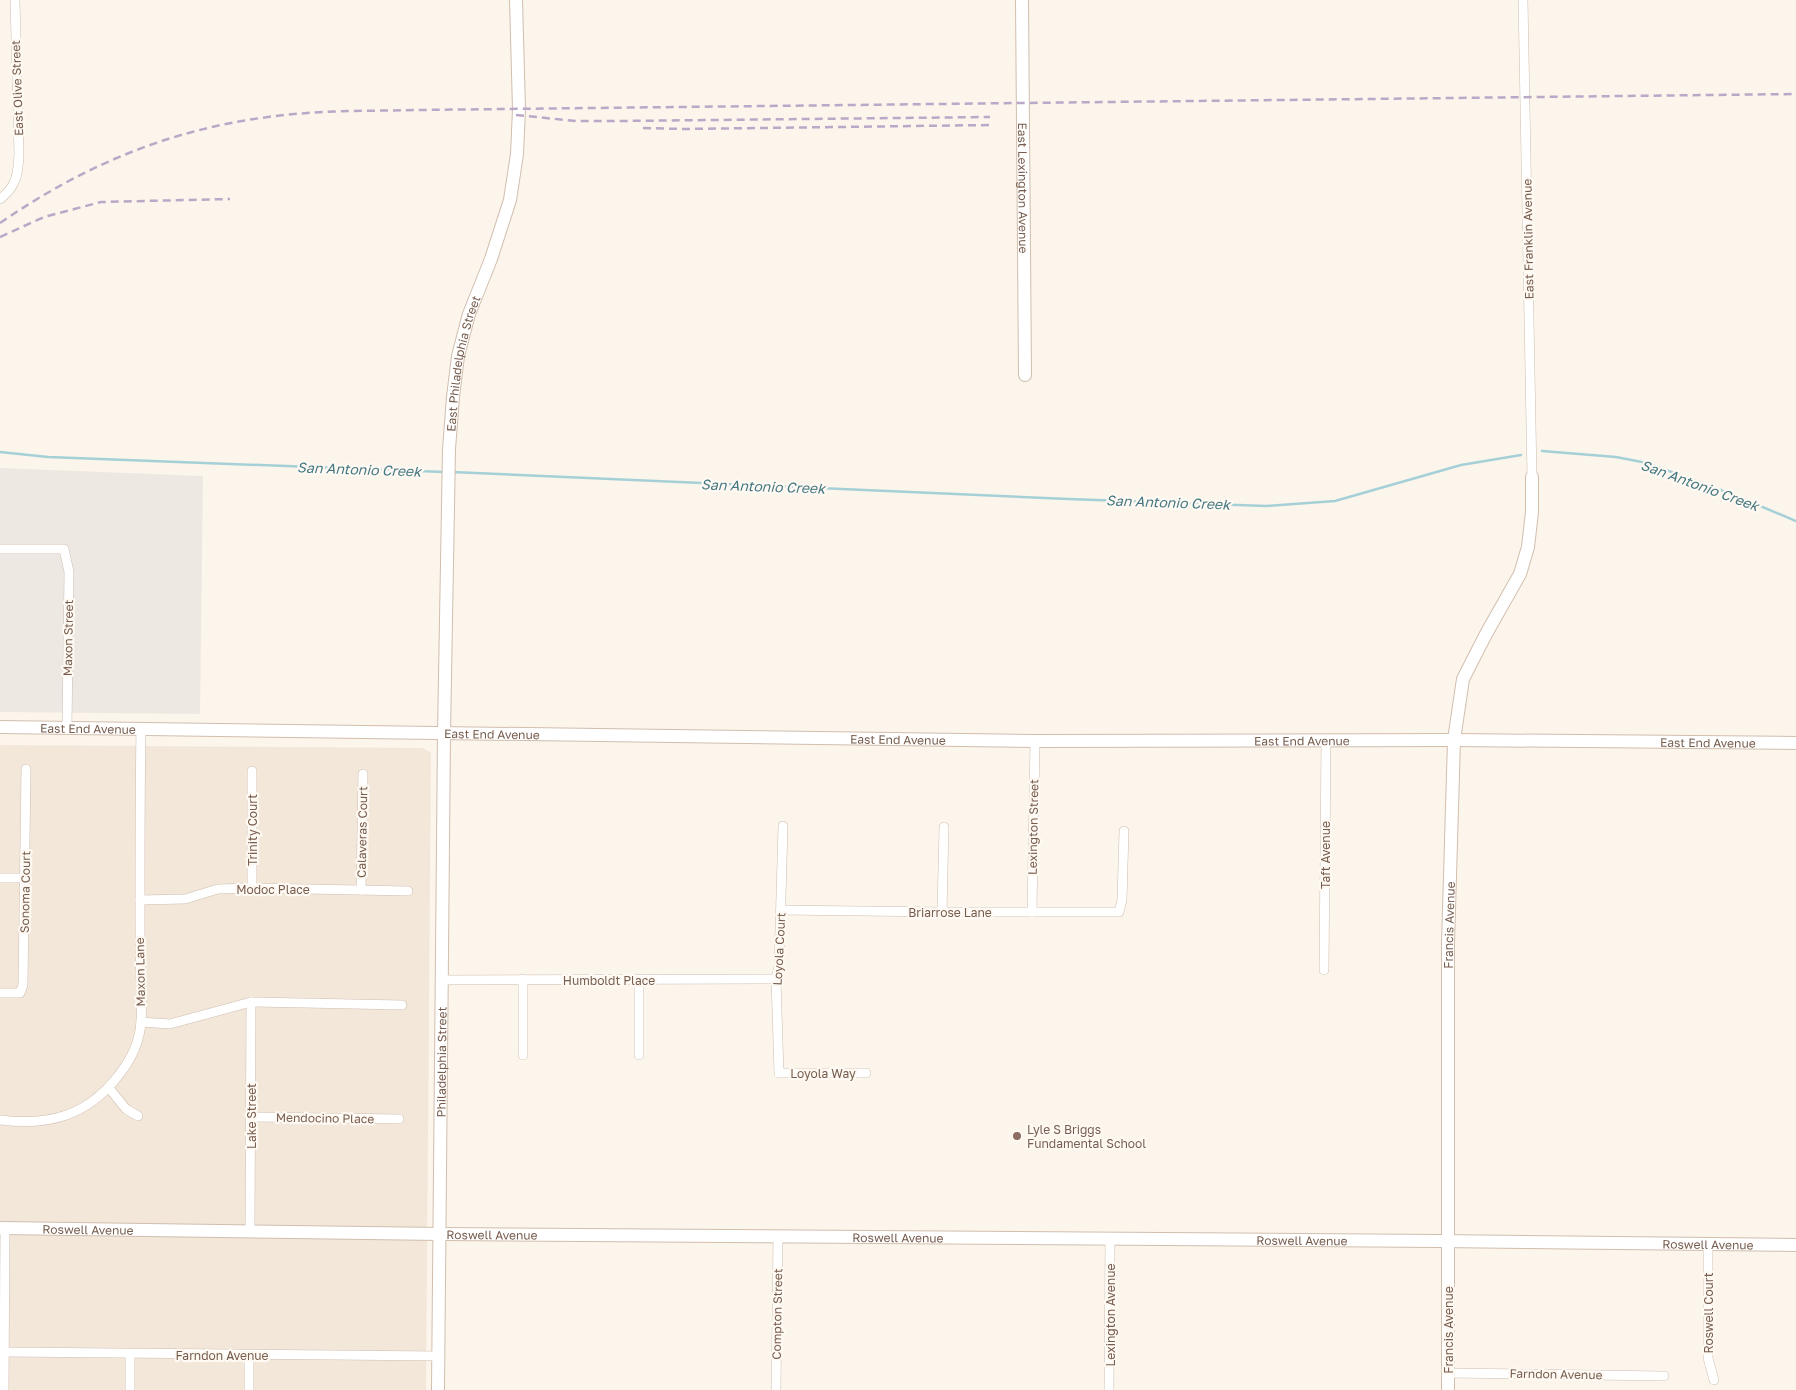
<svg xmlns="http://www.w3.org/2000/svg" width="1796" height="1390" viewBox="0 0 1796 1390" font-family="'Golos Text',sans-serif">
  <rect width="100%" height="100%" fill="#fcf5eb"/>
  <polygon fill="#f3e7da" points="0,745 423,748 431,753 426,1390 0,1390"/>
  <polygon fill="#eee8e3" points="0,468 203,476 200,714 0,712"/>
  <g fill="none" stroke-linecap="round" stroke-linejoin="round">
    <g stroke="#a6d0d7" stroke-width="2.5">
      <polyline points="1542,451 1616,457 1647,463 1734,495 1796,521"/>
      <polyline points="0,452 48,457 444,472"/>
      <polyline points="452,472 1068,499 1266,506 1335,501 1461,465 1521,455"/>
    </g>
    <g stroke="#cebeb0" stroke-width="10">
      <g id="street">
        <polyline points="1523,0 1532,477"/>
        <path d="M 0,199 C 17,186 18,174 19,154 L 15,0"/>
        <polyline points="0,549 64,549 69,572 67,727"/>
        <polyline points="783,826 779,966 776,979 779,1073 866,1073"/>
        <polyline points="0,878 25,878"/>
        <polyline points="252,888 252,771"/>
        <polyline points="361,890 363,774"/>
        <polyline points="140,900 185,899 218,889 252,888 408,891"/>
        <polyline points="781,910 942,912 1119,912 1122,900 1124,831"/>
        <polyline points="942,912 944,827"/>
        <polyline points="1032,912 1035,741"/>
        <polyline points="1324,970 1326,740"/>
        <polyline points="523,979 523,1055"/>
        <polyline points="441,980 776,979"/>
        <polyline points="0,993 20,993 23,985 26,769"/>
        <polyline points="141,1022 170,1024 251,1002 402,1005"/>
        <polyline points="639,1055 639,980"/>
        <polyline points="109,1088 126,1109 138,1116"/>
        <polyline points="251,1117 399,1119"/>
        <path d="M 0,1120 C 49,1126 87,1116 118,1076 C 131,1060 140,1042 141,1021 C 142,1009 141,996 141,983 C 140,958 140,932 140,907 C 140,847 140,788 141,728"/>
        <polyline points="250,1231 251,1002"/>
        <polyline points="1708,1245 1708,1358 1714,1380"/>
        <polyline points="5,1352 438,1356"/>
        <polyline points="130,1354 130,1390"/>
        <polyline points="249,1355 249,1390"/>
        <polyline points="1448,1373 1664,1376"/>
        <polyline points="4,1390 5,1228"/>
        <polyline points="776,1390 778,1237"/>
        <polyline points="1109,1390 1110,1239"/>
      </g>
    </g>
    <g stroke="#d1beae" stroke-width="14">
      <g id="secondary">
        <path id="s1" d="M 1022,0 L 1025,375"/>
        <path id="s2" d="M 0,727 L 1035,741 L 1454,740 L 1796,743"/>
        <path id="s3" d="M 0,1228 L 441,1234 L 1438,1241 L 1796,1245"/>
        <path id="s4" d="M 438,1390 L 444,734 L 449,449 L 453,397 L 458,356 L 469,314 L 491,259 L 510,200 L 517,154 L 519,109 L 516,0"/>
        <path id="s5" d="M 1448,1390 L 1448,944 L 1454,740 L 1463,679 L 1486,634 L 1520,574 L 1528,547 L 1532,512 L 1532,477"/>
      </g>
    </g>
    <use href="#street" stroke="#fff" stroke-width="9"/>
    <use href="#secondary" stroke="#fff" stroke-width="12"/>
    <g stroke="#b9a8c7" stroke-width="2.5" stroke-dasharray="8 5" stroke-linecap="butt">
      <polyline points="516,115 576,121 620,121 990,117"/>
      <polyline points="643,128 684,129 991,125"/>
      <path d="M 0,223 C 83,166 168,130 268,117 C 318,110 370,111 420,110 L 1796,94"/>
      <polyline points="0,237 44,217 101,202 230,199"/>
    </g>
  </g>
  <circle fill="#8d6e63" stroke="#fef9f2" stroke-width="2" cx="1017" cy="1136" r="5"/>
  <g text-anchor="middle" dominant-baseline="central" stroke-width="4.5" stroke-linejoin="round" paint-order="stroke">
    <g font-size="12" fill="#775d4e" stroke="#fef9f2">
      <text transform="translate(17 88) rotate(-92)">East Olive Street</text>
      <text stroke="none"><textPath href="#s1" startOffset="188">East Lexington Avenue</textPath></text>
      <text transform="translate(1528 239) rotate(-91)">East Franklin Avenue</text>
      <text stroke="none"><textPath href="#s4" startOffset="1028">East Philadelphia Street</textPath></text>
      <text transform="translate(68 638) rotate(-89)">Maxon Street</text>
      <text stroke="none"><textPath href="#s2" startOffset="88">East End Avenue</textPath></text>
      <text stroke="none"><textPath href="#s2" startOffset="492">East End Avenue</textPath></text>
      <text stroke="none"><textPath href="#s2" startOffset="898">East End Avenue</textPath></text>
      <text stroke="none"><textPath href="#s2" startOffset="1302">East End Avenue</textPath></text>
      <text stroke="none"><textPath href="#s2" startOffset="1708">East End Avenue</textPath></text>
      <text transform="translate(1033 827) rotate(-89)">Lexington Street</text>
      <text transform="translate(252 830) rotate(-90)">Trinity Court</text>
      <text transform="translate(362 832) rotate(-89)">Calaveras Court</text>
      <text transform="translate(1325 855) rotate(-90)">Taft Avenue</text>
      <text x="273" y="889">Modoc Place</text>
      <text transform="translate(25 892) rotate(-89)">Sonoma Court</text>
      <text x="950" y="912">Briarrose Lane</text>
      <text stroke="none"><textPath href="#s5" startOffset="465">Francis Avenue</textPath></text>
      <text transform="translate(779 949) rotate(-87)">Loyola Court</text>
      <text transform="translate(140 972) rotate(-91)">Maxon Lane</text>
      <text x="609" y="980">Humboldt Place</text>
      <text stroke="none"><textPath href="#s4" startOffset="328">Philadelphia Street</textPath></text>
      <text x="823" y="1073">Loyola Way</text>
      <text transform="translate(251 1116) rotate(-90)">Lake Street</text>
      <text transform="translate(325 1118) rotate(1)">Mendocino Place</text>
      <text stroke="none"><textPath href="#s3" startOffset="88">Roswell Avenue</textPath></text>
      <text stroke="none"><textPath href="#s3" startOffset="492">Roswell Avenue</textPath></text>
      <text stroke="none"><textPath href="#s3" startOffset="898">Roswell Avenue</textPath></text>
      <text stroke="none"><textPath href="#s3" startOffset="1302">Roswell Avenue</textPath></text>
      <text stroke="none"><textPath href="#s3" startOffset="1708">Roswell Avenue</textPath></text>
      <text transform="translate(1708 1313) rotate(-90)">Roswell Court</text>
      <text transform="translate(777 1314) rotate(-89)">Compton Street</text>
      <text transform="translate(1110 1315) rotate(-90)">Lexington Avenue</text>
      <text transform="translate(1448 1330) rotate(-90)">Francis Avenue</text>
      <text x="222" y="1355">Farndon Avenue</text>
      <text transform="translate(1556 1374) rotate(1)">Farndon Avenue</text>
    </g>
    <g font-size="12" fill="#785e54" stroke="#fef9f2" text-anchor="start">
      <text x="1027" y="1129">Lyle S Briggs<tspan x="1027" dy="14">Fundamental School</tspan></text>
    </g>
    <g font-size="14" font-style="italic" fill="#457882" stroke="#fef9f2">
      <text transform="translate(359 469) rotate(2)">San Antonio Creek</text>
      <text transform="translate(1700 485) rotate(20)">San Antonio Creek</text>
      <text transform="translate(763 486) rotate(2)">San Antonio Creek</text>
      <text transform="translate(1168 502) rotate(2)">San Antonio Creek</text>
    </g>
  </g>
</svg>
